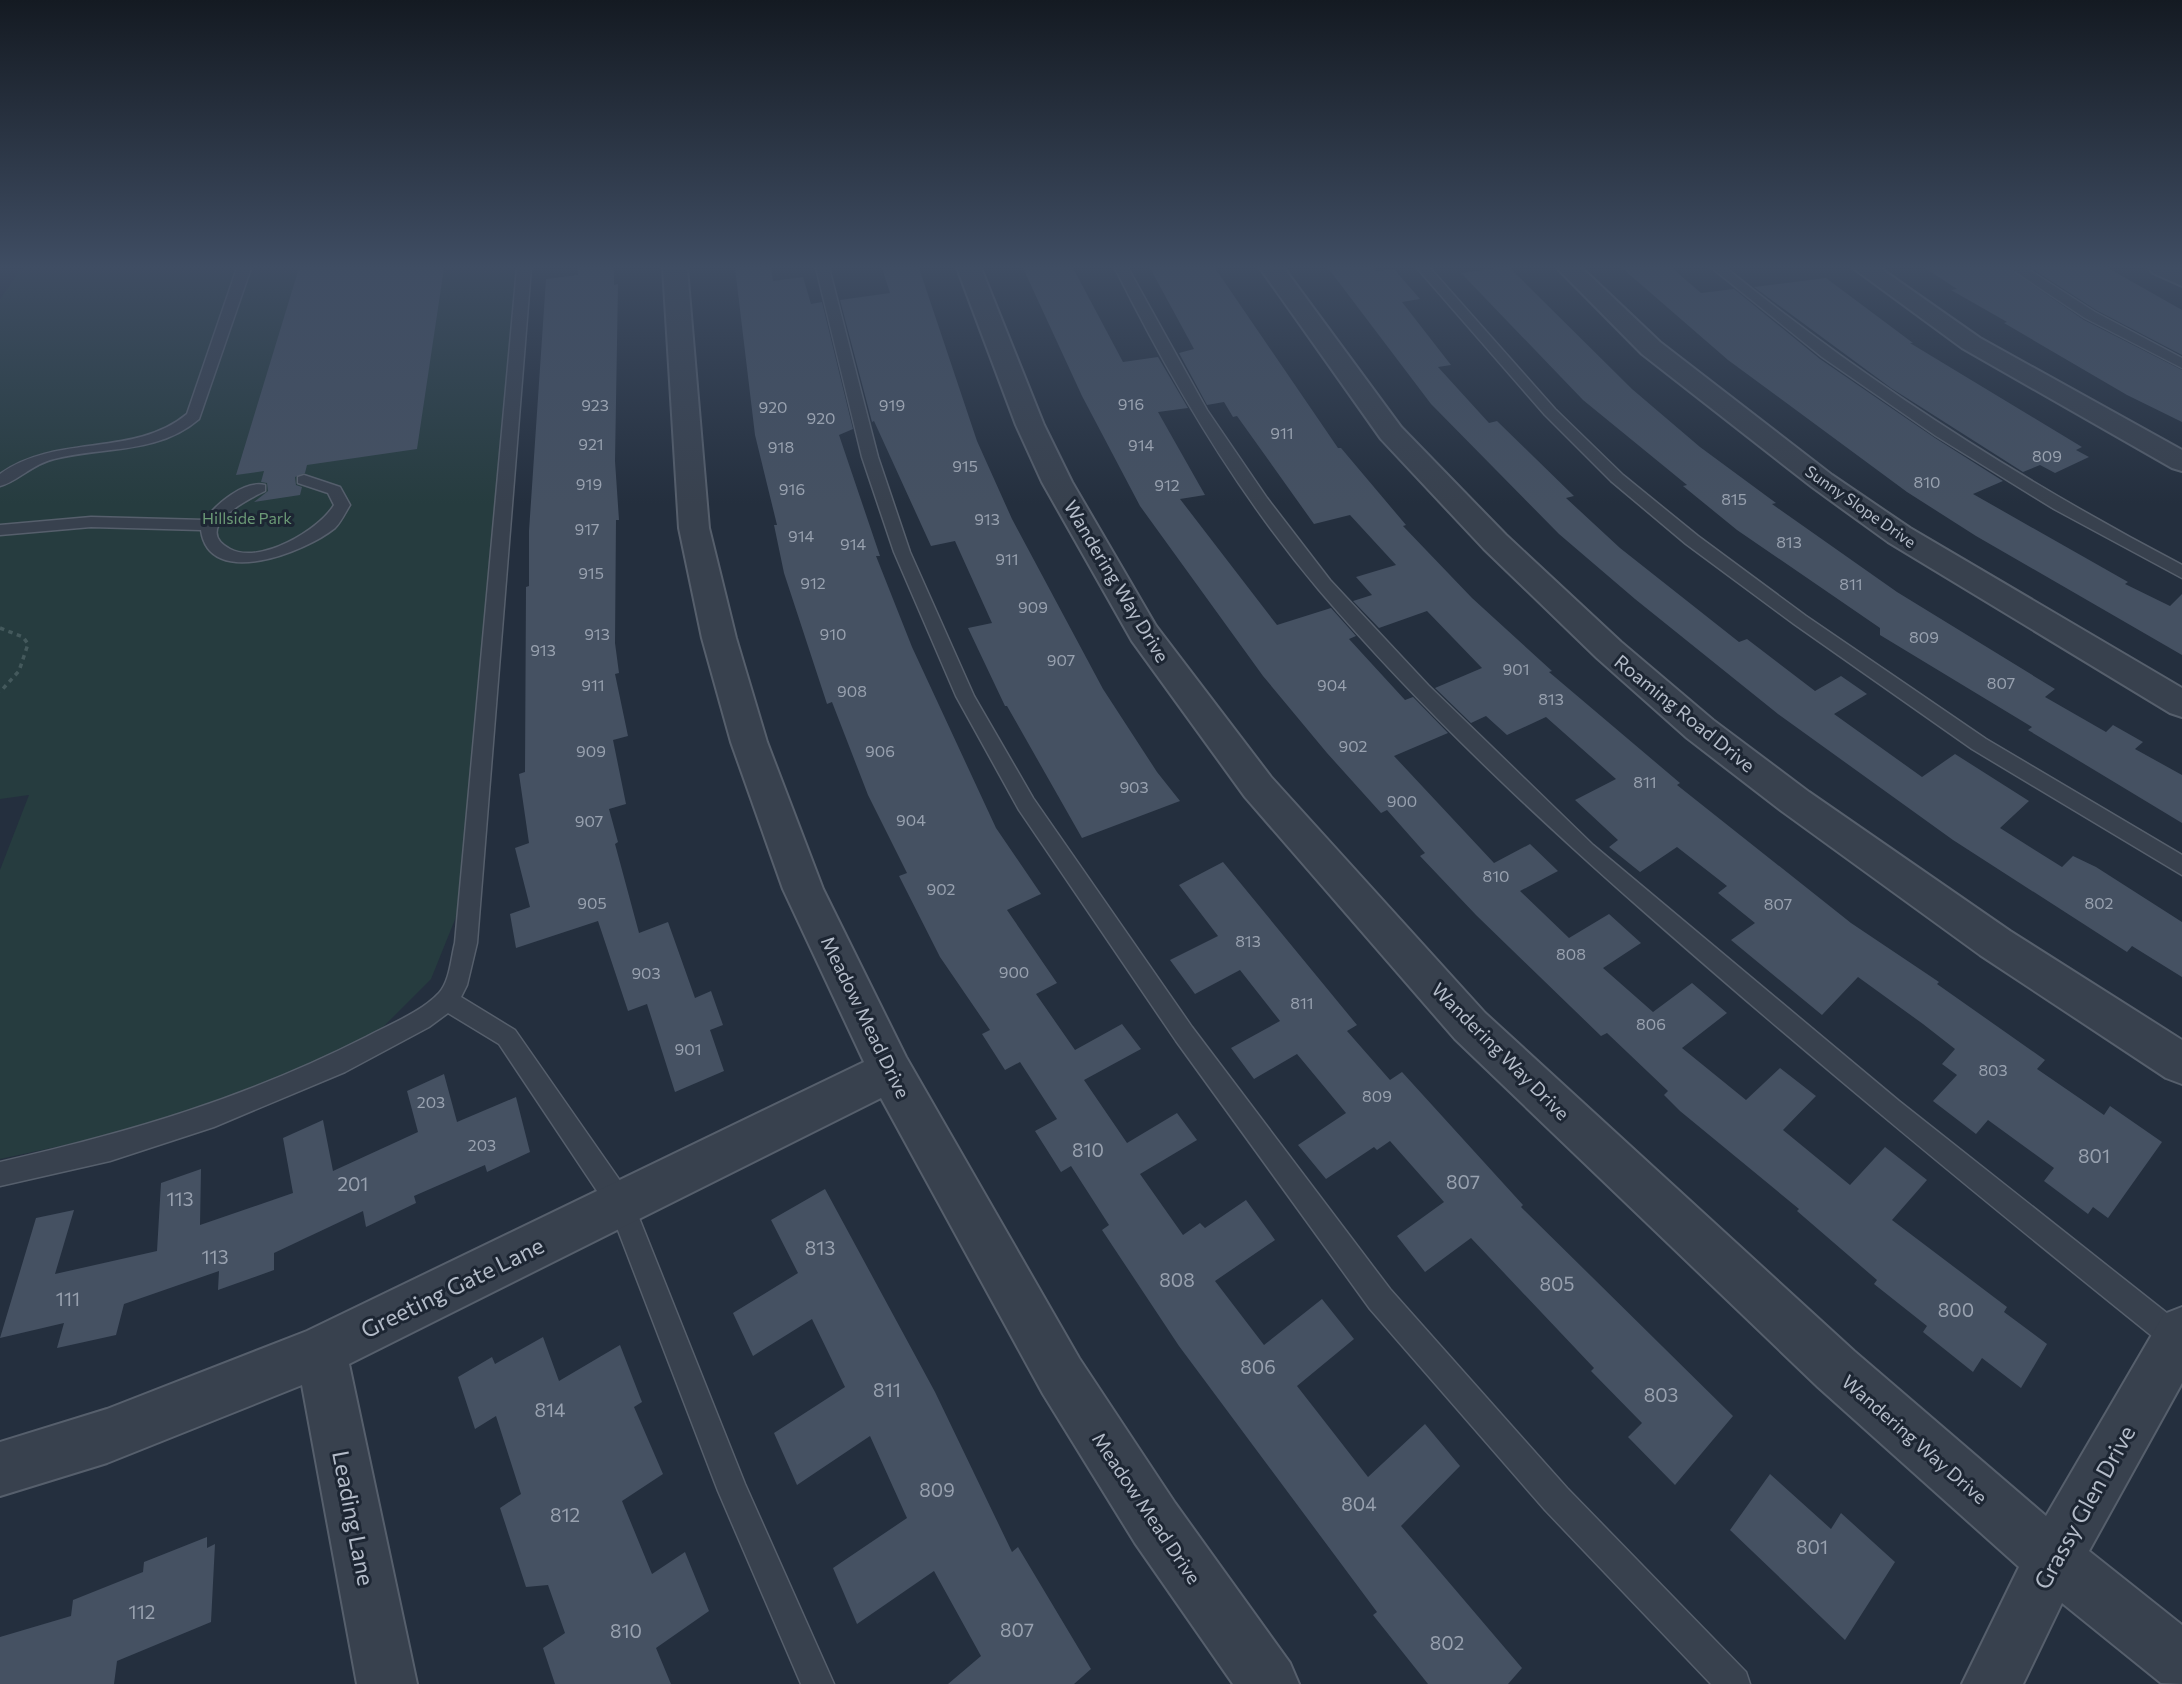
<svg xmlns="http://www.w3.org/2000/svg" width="2182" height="1684" viewBox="0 0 2182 1684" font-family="Commissioner,sans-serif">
  <rect width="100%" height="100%" fill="#242f3e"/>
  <polygon fill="#263c3f" points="22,268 518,268 458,912 431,979 370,1040 159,1125 0,1159 0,870 29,795 0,799 0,299"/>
  <g fill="#455162">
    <polygon points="299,268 444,268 417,449 307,465 305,473 295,477 296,485 302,487 300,495 254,502 268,491 267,483 261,482 264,471 236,475"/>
    <polygon points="578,268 614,268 614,285 618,284 615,461 619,520 616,520 615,643 619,673 615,674 628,736 613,740 626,804 609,809 618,842 615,844 639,933 668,922 695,998 711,991 723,1025 710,1030 724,1071 675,1092 647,1004 628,1011 598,921 516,948 510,914 530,907 515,848 529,843 519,774 525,772 526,587 529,586 529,531 546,279 578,275"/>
    <polygon points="735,268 771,268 773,281 803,277 811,304 822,302 853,429 839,435 880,556 876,556 912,647 996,828 1041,894 1007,910 1057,983 1036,994 1075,1050 1122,1024 1141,1049 1084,1080 1127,1143 1177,1113 1197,1140 1140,1174 1183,1235 1200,1223 1205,1228 1246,1200 1275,1240 1215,1281 1264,1345 1322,1299 1354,1339 1297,1386 1368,1477 1425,1424 1460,1466 1401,1526 1522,1668 1508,1684 1428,1684 1373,1615 1377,1612 1179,1346 1102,1230 1109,1225 1071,1166 1061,1172 1035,1131 1057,1119 1020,1062 1005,1070 982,1034 990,1030 940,957 899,876 907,873 868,795 832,702 827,704 784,573 774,525 777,525 755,435"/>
    <polygon points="882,268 919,268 977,441 1012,519 1103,689 1157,772 1180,801 1082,838 1007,706 1005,706 968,628 992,623 955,541 931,546 874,421 872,422 840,300 890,293"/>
    <polygon points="1023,268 1073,268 1123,362 1158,357 1188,408 1158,412 1205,495 1180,499 1277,625 1331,608 1356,636 1349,639 1405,700 1413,697 1448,733 1394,756 1494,863 1530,844 1558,871 1520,891 1569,938 1609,914 1641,943 1603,968 1653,1012 1692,983 1727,1013 1682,1048 1746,1100 1780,1068 1816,1096 1783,1130 1850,1185 1885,1147 1927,1180 1892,1220 2007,1307 2004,1312 2047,1344 2021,1388 1982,1358 1973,1372 1923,1332 1927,1326 1874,1284 1877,1280 1797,1211 1799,1209 1680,1111 1664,1095 1668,1091 1607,1033 1601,1036 1476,915 1420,856 1425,853 1387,810 1381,813 1327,753 1263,676 1140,506 1082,396"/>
    <polygon points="1150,268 1215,268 1338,448 1341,448 1406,525 1403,526 1472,598 1552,671 1549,672 1680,783 1677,785 1851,923 1939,982 1937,984 2045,1060 2037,1069 2104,1115 2110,1106 2162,1142 2108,1218 2093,1207 2088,1214 2044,1181 2054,1168 1988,1120 1976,1134 1933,1101 1957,1075 1942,1064 1955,1049 1923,1024 1858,977 1822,1015 1731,940 1755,923 1718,893 1727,886 1677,847 1640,872 1609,847 1618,840 1575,800 1616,779 1546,717 1507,735 1486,716 1471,723 1435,688 1482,668 1427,611 1379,628 1353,601 1372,595 1356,577 1396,565 1350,515 1314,524 1237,416 1233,417 1224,402 1207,405 1179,353 1194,349"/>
    <polygon points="1328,268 1373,268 1376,271 1394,269 1420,299 1402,302 1451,365 1438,367 1489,423 1497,421 1574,496 1566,498 1620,548 1739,642 1747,639 1815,691 1841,676 1867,694 1834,714 1922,777 1955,754 2029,801 2000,828 2062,867 2073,856 2096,867 2182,922 2182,977 2132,946 2127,952 1953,840 1778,714 1635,599 1559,534 1431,404"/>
    <polygon points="1498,268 1510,268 1632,389 1700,447 1776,503 1772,504 1897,592 2055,689 2045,697 2106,732 2113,725 2143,742 2135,749 2182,775 2182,823 2028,730 2032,727 1880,635 1880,628 1737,530 1683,486 1687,485 1583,400 1461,273"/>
    <polygon points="1622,268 1672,268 1701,293 1734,289 1820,359 1935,438 2003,481 1973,494 2128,582 2125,584 2170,606 2182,594 2182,655 1976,536 1907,492 1728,360"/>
    <polygon points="1925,268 2008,268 2084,320 2182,370 2182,422 2127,395 2004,323 2007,322 1951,290 1957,289"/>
    <polygon points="2031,268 2108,268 2182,310 2182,355 2096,310"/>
    <polygon points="1826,278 1913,343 1910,343 2082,447 2076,450 2089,457 2055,473 2040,465 2023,472 1891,388 1754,287"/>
    <polygon points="1223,862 1357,1025 1347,1031 1390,1080 1402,1072 1523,1205 1521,1207 1733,1416 1675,1485 1628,1437 1642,1423 1591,1371 1594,1368 1471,1238 1425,1272 1397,1236 1444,1202 1390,1141 1377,1150 1374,1147 1326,1179 1298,1145 1346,1113 1297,1054 1254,1079 1231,1048 1280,1021 1240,970 1195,994 1170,960 1218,936 1179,885"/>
    <polygon points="444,1074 457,1122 516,1097 530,1152 487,1172 485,1165 414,1196 416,1203 366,1227 363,1211 274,1253 274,1270 218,1290 219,1271 124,1304 116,1335 57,1348 64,1323 0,1338 36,1218 74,1210 55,1274 157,1251 161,1183 201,1169 200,1225 293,1193 283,1138 323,1120 333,1171 418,1132 407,1091"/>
    <polygon points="825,1189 935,1392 1012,1552 1018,1547 1091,1669 1074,1684 948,1684 981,1656 934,1571 857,1624 833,1568 907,1518 870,1436 797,1485 774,1433 845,1387 812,1319 753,1356 733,1313 798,1273 771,1220"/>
    <polygon points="543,1337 559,1381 620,1345 642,1402 634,1407 663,1474 622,1501 652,1574 685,1552 709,1611 656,1648 671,1684 555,1684 543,1648 565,1633 548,1585 526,1587 500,1508 521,1494 496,1416 475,1429 458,1377 492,1357 495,1364"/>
    <polygon points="1770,1474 1831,1529 1841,1513 1895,1562 1845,1640 1730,1530"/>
    <polygon points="207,1537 207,1548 215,1544 211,1622 117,1661 114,1684 0,1684 0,1637 71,1616 73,1600 143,1572 144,1562"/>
  </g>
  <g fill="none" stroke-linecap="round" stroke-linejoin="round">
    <g stroke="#565f6c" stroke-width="3">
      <g id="service">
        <path d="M 237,268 L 251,268 L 199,419 C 157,455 104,446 54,459 C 32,464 17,482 0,486 L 0,474 C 57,433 134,458 187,414 Z"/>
        <path d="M 517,268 L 531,268 L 477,943 L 467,985 L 461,997 L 515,1030 L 630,1195 L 745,1484 L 834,1684 L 801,1684 L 718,1491 L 611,1212 L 499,1044 L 448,1013 L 429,1027 L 345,1072 L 214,1127 L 110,1161 L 0,1186 L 0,1162 C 131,1132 246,1098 366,1037 C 390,1024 420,1013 439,993 C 450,981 451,958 455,943 Z"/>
        <polygon points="816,268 829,268 878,457 910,552 974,696 1033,798 1192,1027 1390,1289 1567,1488 1746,1672 1750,1684 1711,1684 1545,1510 1370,1309 1176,1041 1019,810 956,696 894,552 862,457"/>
        <path d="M 1115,268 L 1128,268 L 1207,410 L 1267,498 L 1330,580 L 1428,685 L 1593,845 L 1899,1101 L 2182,1325 L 2182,1351 L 2168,1349 C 2019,1229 1871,1108 1726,983 C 1583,860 1442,734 1319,590 C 1237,493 1171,381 1115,268 Z"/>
        <polygon points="1417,268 1430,268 1555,409 1623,475 1698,536 1806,616 1986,739 2182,855 2182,875 1972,749 1794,624 1686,544 1611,481 1545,415"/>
        <path d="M 1712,268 L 1726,268 C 1868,383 2020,480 2182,565 L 2182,578 L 2054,509 L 1936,436 L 1822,357 Z"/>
        <polygon points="2010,268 2026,268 2095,312 2182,358 2182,368 2085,318"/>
        <path d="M 304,475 L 340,487 L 350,505 C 345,513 341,522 335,528 C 307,551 209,591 201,530 L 91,527 L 0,535 L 0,525 L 91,517 L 205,520 C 216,504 244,480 265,485 L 265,491 C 248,499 191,528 230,549 C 260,565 319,530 334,505 L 328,493 L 298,483 L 298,477 Z"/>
      </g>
    </g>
    <g stroke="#565f6c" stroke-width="4">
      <g id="minor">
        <polygon points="663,268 687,268 709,528 736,638 767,742 823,889 906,1057 1079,1358 1175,1503 1290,1663 1299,1684 1233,1684 1135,1543 1043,1394 881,1098 349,1364 417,1684 357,1684 302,1385 107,1463 0,1496 0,1442 107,1409 307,1331 864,1062 783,889 731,742 702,638 679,528"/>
        <polygon points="957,268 981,268 1044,425 1072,482 1156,626 1271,777 1485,1013 1854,1351 2046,1516 2164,1314 2182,1307 2182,1383 2089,1551 2182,1625 2182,1684 2161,1683 2062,1603 2023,1684 1962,1684 2019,1567 1818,1387 1455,1039 1245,797 1132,641 1042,482 1016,425"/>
        <polygon points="1260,268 1284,268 1401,427 1506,535 1621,642 1713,720 1809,792 2010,931 2182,1040 2182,1084 2166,1078 1980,955 1783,812 1687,738 1597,658 1484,549 1381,439"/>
        <polygon points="1557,268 1582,268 1660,342 1832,475 1910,528 2182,688 2182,717 2170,713 1888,542 1812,487 1642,354"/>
        <polygon points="1853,268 1880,268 1980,338 2182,450 2182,471 2172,468 1962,348"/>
        <polygon points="2149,268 2182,269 2182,286 2153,273"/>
      </g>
    </g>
    <polyline stroke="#44595c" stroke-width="3.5" stroke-dasharray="4.5 4.5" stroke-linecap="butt" points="0,628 23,637 28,644 19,671 0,692"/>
    <use href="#service" fill="#38414e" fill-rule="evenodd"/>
    <use href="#minor" fill="#38414e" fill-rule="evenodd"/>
  </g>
  <linearGradient id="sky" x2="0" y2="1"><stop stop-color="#141a22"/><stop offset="0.53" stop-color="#3f4d63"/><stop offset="1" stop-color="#3f4d63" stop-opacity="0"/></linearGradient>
  <rect width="2182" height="504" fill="url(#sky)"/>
  <g text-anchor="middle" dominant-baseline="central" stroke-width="6" stroke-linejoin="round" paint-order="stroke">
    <g font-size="16" fill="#98a1af">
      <text x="1131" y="403">916</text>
      <text x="595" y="404">923</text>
      <text x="892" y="404">919</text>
      <text x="773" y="406">920</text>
      <text x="821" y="417">920</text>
      <text x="1282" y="432">911</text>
      <text x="591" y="443">921</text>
      <text x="1141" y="444">914</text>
      <text x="781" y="446">918</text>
      <text x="2047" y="455">809</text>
      <text x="965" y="465">915</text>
      <text x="1927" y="481">810</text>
      <text x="589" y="483">919</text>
      <text x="1167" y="484">912</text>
      <text x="792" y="488">916</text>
      <text x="1734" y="498">815</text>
      <text x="987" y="518">913</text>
      <text x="587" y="528">917</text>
      <text x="801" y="535">914</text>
      <text x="1789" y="541">813</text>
      <text x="853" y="543">914</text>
      <text x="1007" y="558">911</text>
      <text x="591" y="572">915</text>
      <text x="813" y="582">912</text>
      <text x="1851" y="583">811</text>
      <text x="1033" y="606">909</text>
      <text x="597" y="633">913</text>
      <text x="833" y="633">910</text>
      <text x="1924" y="636">809</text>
      <text x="543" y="649">913</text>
      <text x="1061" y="659">907</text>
      <text x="1516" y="668">901</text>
      <text x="2001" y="682">807</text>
      <text x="593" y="684">911</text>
      <text x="1332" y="684">904</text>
      <text x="852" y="690">908</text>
      <text x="1551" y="698">813</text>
      <text x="1353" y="745">902</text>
      <text x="591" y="750">909</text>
      <text x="880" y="750">906</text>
      <text x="1645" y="781">811</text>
      <text x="1134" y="786">903</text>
      <text x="1402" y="800">900</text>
      <text x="911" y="819">904</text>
      <text x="589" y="820">907</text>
      <text x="1496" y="875">810</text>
      <text x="941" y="888">902</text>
      <text x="592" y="902">905</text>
      <text x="2099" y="902">802</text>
      <text x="1778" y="903">807</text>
      <text x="1248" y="940">813</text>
      <text x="1571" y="953">808</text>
      <text x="1014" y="971">900</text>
      <text x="646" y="972">903</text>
      <text x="1302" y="1002">811</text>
      <text x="1651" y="1023">806</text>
      <text x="688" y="1048">901</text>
      <text x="1993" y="1069">803</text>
      <text x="1377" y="1095">809</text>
      <text x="431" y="1101">203</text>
      <text x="482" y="1144">203</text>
    </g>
    <g font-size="16" fill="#b4bcc9" stroke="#1d2633">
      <text transform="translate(1861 506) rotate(35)">Sunny Slope Drive</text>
    </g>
    <g font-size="16" fill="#6b9a76" stroke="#1d2633">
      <text x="247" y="517">Hillside Park</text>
    </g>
    <g font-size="19" fill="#b4bcc9" stroke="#1d2633">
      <text transform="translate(1117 581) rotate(59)">Wandering Way Drive</text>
      <text transform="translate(1685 713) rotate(39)">Roaming Road Drive</text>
      <text transform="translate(866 1017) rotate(64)">Meadow Mead Drive</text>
      <text transform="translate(1501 1051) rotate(45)">Wandering Way Drive</text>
      <text transform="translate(1915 1439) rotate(41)">Wandering Way Drive</text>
      <text transform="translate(1147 1508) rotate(56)">Meadow Mead Drive</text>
    </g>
    <g font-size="19" fill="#98a1af">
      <text x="1088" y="1149">810</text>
      <text x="2094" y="1155">801</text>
      <text x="1463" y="1181">807</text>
      <text x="353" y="1183">201</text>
      <text x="180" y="1198">113</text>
      <text x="820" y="1247">813</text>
      <text x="215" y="1256">113</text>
      <text x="1177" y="1279">808</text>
      <text x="1557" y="1283">805</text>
      <text x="68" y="1298">111</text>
      <text x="1956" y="1309">800</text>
      <text x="1258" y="1366">806</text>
      <text x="887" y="1389">811</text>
      <text x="1661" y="1394">803</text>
      <text x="550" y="1409">814</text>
      <text x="937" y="1489">809</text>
      <text x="1359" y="1503">804</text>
      <text x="565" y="1514">812</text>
      <text x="1812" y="1546">801</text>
      <text x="142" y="1611">112</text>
      <text x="1017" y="1629">807</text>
      <text x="626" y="1630">810</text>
      <text x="1447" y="1642">802</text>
    </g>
    <g font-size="23" fill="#b4bcc9" stroke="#1d2633">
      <text transform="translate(452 1287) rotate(-26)">Greeting Gate Lane</text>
      <text transform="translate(2084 1507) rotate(-61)">Grassy Glen Drive</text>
      <text transform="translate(354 1518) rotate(79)">Leading Lane</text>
    </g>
  </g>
</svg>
